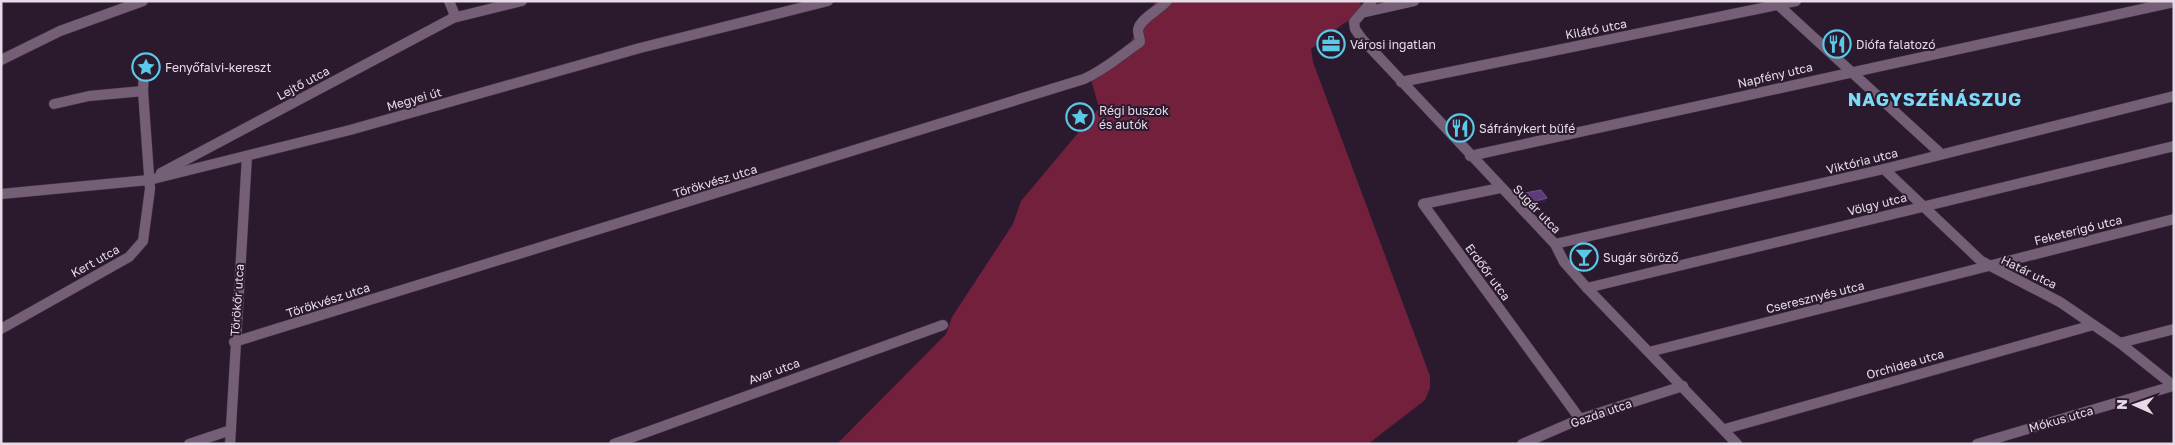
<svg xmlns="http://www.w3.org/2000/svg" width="2175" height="445" viewBox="0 0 2175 445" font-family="'Golos Text',sans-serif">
  <rect width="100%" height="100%" fill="#2b1a2e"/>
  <polygon fill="#73203d" points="1156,1 1359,1 1365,12 1343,24 1311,49 1313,62 1430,376 1430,388 1425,400 1368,444 837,444 946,334 952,317 1013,224 1021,201 1099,108 1090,76 1124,54 1143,19"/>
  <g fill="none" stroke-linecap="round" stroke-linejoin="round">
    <g stroke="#423444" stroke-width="11">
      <g id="minor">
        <polyline points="1372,1 1354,22 1355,29 1362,39 1555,244 1564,262 1587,288 1737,444"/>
        <polyline points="1775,2 1940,153"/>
        <polyline points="1365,12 1414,1"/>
        <polyline points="453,18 522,1"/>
        <polyline points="1,60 60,31 143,1"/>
        <polyline points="1401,82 1796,1"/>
        <polyline points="54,104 89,96 143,91"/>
        <polyline points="1470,156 2174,2"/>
        <polyline points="1884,169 1981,261 2060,302 2120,343 2174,386"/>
        <polyline points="161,173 453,18 454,13 449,1"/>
        <polyline points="1500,188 1423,204 1580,419"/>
        <polyline points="1,194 149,180 350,130 640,48 828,1"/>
        <polyline points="1555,244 1884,169 2174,96"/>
        <polyline points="1587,288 2174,146"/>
        <polyline points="1,329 129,257 143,241 150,189 143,91 144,69"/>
        <path d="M 234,342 L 1084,79 C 1106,69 1121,55 1140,42 C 1140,38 1138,34 1138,30 C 1140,18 1160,10 1167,1"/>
        <polyline points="2120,343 2174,329"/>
        <polyline points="1649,352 2174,219"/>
        <polyline points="1725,429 2093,325"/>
        <polyline points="189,444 231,430"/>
        <polyline points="230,444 247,156"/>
        <polyline points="614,444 943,325"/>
        <polyline points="1522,444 1580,419 1683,386"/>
        <polyline points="1977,444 2173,386"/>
      </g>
    </g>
    <use href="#minor" stroke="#745f77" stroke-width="10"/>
  </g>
  <polygon fill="#4b2a6d" points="1525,193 1546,201 1530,205 1524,196"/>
  <polygon fill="#371c4e" points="1547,198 1546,201 1530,205 1532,202"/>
  <polygon fill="#5c3d7a" stroke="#71568c" points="1541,190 1547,198 1532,202 1525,193"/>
  <defs>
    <g id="office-ring" transform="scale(1.4375)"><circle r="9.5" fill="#2b1a2e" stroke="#5bc8e7" stroke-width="1.5"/><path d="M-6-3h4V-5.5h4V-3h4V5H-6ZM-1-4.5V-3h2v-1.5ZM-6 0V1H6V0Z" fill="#5bc8e7"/></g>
    <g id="restaurant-ring" transform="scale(1.4375)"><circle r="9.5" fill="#2b1a2e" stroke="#5bc8e7" stroke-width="1.5"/><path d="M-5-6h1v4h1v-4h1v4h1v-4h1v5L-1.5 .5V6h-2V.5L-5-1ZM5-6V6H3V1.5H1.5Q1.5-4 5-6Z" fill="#5bc8e7"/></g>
    <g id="sight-ring" transform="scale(1.4375)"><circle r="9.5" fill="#2b1a2e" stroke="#5bc8e7" stroke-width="1.5"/><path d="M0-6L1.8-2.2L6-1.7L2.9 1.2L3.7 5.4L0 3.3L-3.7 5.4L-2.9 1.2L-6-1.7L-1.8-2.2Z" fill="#5bc8e7"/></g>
    <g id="bar-ring" transform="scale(1.4375)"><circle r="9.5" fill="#2b1a2e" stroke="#5bc8e7" stroke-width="1.5"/><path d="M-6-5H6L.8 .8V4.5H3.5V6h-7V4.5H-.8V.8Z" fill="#5bc8e7"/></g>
  </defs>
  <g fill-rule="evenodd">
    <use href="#office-ring" x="1331" y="44"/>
    <use href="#restaurant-ring" x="1837" y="44"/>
    <use href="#sight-ring" x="146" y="67"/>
    <use href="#sight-ring" x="1080" y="117"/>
    <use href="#restaurant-ring" x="1460" y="128"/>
    <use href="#bar-ring" x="1584" y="257"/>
  </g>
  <g text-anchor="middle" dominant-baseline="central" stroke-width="4" stroke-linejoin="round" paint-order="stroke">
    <g font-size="12" fill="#e7dbe8" stroke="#2b1a2e">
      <text transform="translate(1596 29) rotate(-11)">Kilátó utca</text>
      <text transform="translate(1775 75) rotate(-13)">Napfény utca</text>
      <text transform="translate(303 83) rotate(-28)">Lejtő utca</text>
      <text transform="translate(414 99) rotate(-16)">Megyei út</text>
      <text transform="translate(1862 161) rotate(-14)">Viktória utca</text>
      <text transform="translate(715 181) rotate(-17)">Törökvész utca</text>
      <text transform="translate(1877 204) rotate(-14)">Völgy utca</text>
      <text transform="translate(1537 209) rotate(46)">Sugár utca</text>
      <text transform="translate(2078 230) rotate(-14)">Feketerigó utca</text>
      <text transform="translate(95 261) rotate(-29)">Kert utca</text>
      <text transform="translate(1488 272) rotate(54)">Erdőőr utca</text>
      <text transform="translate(2029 272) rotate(26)">Határ utca</text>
      <text transform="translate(1815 297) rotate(-14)">Cseresznyés utca</text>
      <text transform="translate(237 300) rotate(-86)">Törökőr utca</text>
      <text transform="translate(328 300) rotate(-18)">Törökvész utca</text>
      <text transform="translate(1905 364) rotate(-16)">Orchidea utca</text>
      <text transform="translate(774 371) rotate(-20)">Avar utca</text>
      <text transform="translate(1601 413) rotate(-19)">Gazda utca</text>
      <text transform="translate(2061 419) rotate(-16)">Mókus utca</text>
    </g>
    <g font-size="12" fill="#e7dbe8" stroke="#2b1a2e" text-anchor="start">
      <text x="1350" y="44">Városi ingatlan</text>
      <text x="1856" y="44">Diófa falatozó</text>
      <text x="165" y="67">Fenyőfalvi-kereszt</text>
      <text x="1099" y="110">Régi buszok<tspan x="1099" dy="14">és autók</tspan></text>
      <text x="1479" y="128">Sáfránykert büfé</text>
      <text x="1603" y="257">Sugár söröző</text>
    </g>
    <g font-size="18" font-weight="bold" letter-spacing="1" fill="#7adbf8" stroke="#2b1a2e">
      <text x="1935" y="99">NAGYSZÉNÁSZUG</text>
    </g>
  </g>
  <rect width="2175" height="445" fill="none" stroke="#e7dbe8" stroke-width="5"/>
  <g transform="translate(2135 405) rotate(272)" stroke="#2b1a2e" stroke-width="4" paint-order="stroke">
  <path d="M0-4L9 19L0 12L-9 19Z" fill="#e7dbe8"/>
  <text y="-8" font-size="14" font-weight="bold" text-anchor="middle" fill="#e7dbe8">N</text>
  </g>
</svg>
